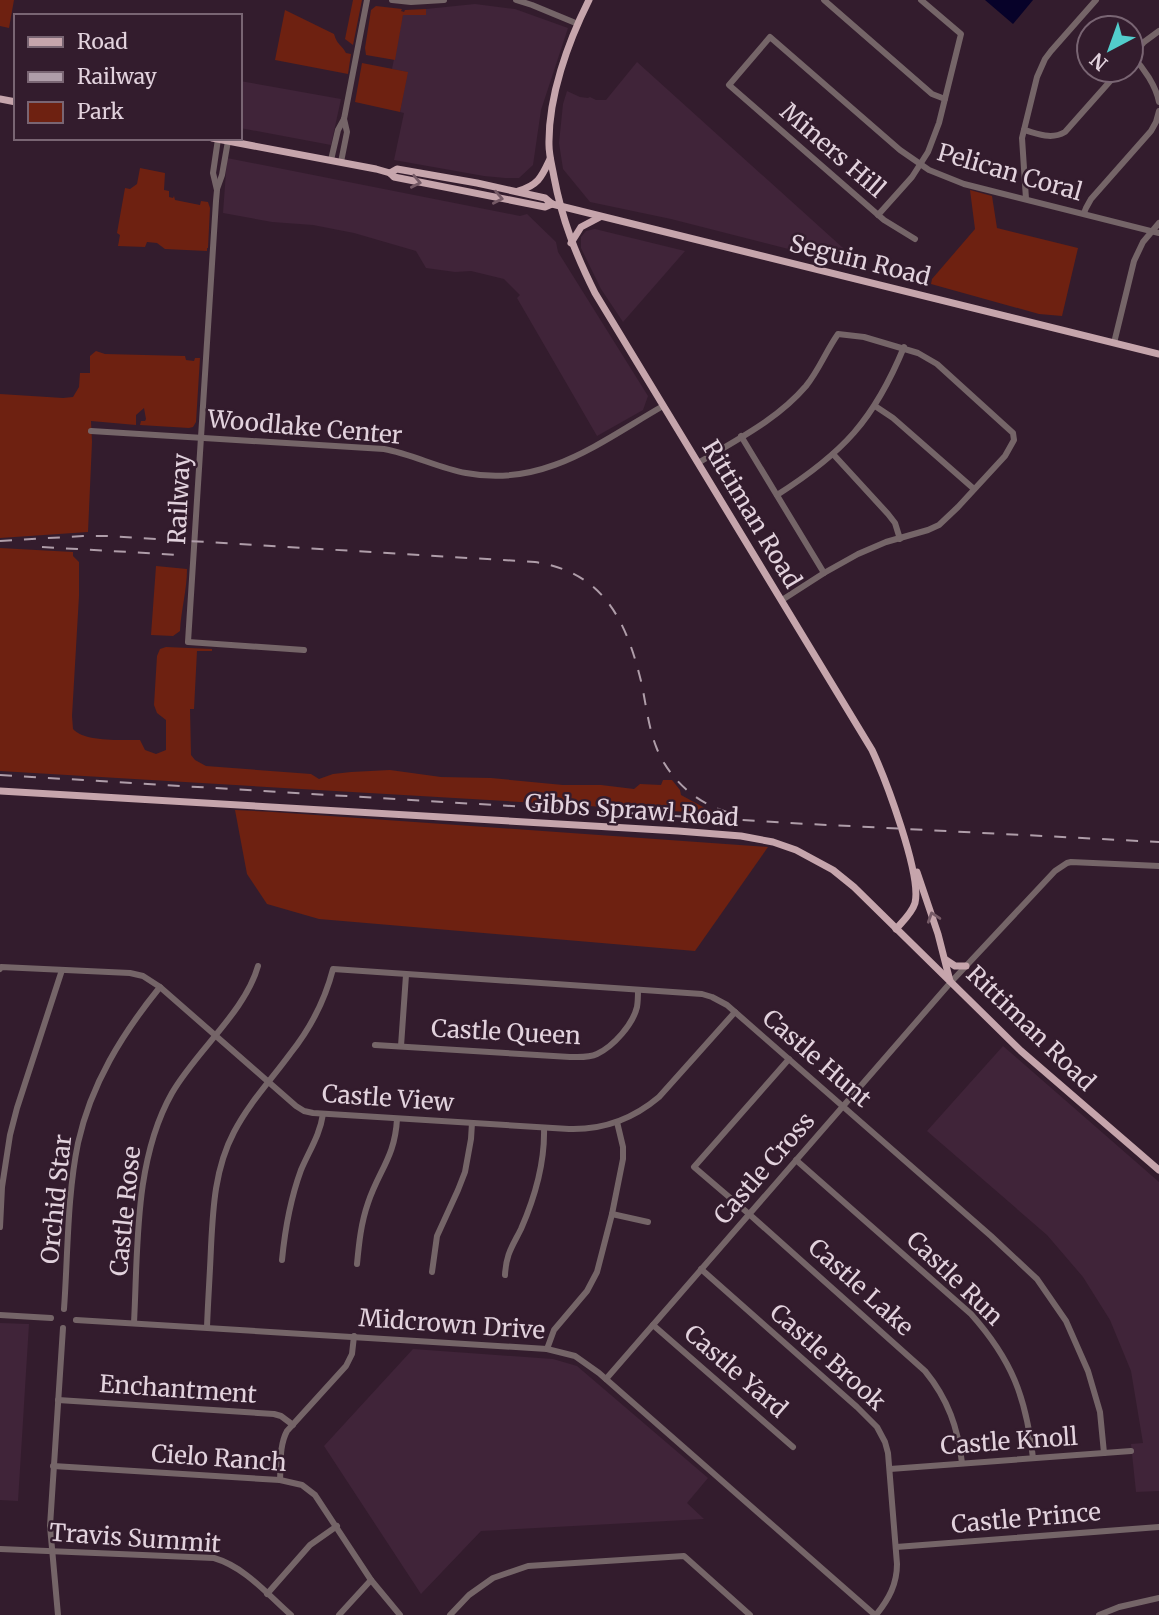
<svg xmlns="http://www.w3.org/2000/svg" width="1159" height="1615" viewBox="0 0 1159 1615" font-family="Merriweather,serif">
  <rect width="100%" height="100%" fill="#331c2d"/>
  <g fill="#402439">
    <polygon points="475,4 515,9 568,28 541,110 533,165 519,178 505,178 484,176 394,160 404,113 400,112 407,72 392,69 403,14 426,15 426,9"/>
    <polygon points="637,62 863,266 863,268 671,219 590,202 563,169 559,143 563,104 567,91 580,97 588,98 590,97 596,100 606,100"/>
    <polygon points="240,81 341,99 331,145 240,128"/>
    <polygon points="227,158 520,216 527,214 556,242 558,252 648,396 643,410 597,436 517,298 520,295 504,279 471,271 455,272 426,268 416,251 354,233 313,225 272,222 223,213"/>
    <polygon points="595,229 685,251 623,322 601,289 581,248 581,237 586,231"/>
    <polygon points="1003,1046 1159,1182 1159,1491 1136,1492 1131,1444 1143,1443 1131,1371 1110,1320 1083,1277 1047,1235 927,1131"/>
    <polygon points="0,1323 29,1324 18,1501 0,1500"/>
    <polygon points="413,1349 553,1359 577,1366 708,1478 687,1503 704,1519 481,1531 421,1594 324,1446"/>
  </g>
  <g fill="#6e2111">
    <polygon points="0,0 14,0 9,28 0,26"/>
    <polygon points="353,0 362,0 353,45 345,39"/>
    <polygon points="376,6 402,9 401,11 404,12 405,10 426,9 426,15 403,15 395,60 366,55 365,48 371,10"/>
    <path d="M 285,10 L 334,34 C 337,45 341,44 346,53 L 351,54 L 348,74 L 275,60 Z"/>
    <polygon points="362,63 408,72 400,112 355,102"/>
    <polygon points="140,168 165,173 164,190 169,191 169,197 173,198 174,196 175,200 200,205 201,201 208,202 210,208 208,248 207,248 207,251 165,249 157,243 147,242 145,247 118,246 120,235 117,233 125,188 130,189 137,184"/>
    <polygon points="970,190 992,196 997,228 1078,248 1062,316 1039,314 931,284 932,279 975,229"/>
    <polygon points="96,351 105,354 185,356 186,360 194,361 195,358 200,358 196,422 193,427 189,428 140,425 141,421 145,421 146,419 144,408 136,415 136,425 91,421 92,442 88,532 0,538 0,394 63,398 73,397 79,387 80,373 90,373 90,356"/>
    <path d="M 0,548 L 73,552 L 73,556 L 79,562 L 79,596 L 72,716 L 73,729 C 84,742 123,740 140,740 L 145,750 L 156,754 L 166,750 L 166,720 L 157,713 L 154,705 L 157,656 L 160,649 L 166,647 L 212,649 L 212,651 L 197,651 L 194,709 L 190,709 L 191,755 L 195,760 L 206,766 L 311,774 L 319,779 L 333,774 L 351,772 L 390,770 L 441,777 L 491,778 L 563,785 L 601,785 L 634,789 L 640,784 L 661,785 L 663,780 L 672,780 L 680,790 L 681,795 L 703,807 L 722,814 L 0,771 Z"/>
    <path d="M 156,566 L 187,569 C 187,590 181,610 180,631 L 173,636 L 151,635 Z"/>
    <polygon points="235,810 273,812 768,847 695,951 319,919 267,904 247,874"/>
  </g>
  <polygon fill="#070229" points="985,0 1033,0 1013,24"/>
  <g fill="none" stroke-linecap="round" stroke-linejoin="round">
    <g stroke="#756568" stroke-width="6">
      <polyline points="392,0 411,2 444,0"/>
      <polyline points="516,0 532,5 578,24"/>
      <polyline points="824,0 932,94 945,99"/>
      <path d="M 1132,56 C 1144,68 1156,86 1159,102"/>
      <polyline points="1131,57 1144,42 1159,31"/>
      <path d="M 1024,130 C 1039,134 1051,140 1065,132 L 1120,70"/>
      <polyline points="218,139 213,173 217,190 216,201 188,642 304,650"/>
      <polyline points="331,160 338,130 344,119 367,0"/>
      <polyline points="341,162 347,132 344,119"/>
      <polyline points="217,189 222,175 228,141"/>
      <polyline points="1026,199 1022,138 1037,77 1045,59 1051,51 1096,0"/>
      <polyline points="1084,213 1086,208 1091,199 1151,131 1156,122 1159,111"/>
      <polyline points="878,215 912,177 928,152 939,123 961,34 921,0"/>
      <polyline points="915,239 884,220 729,85 770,37 900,150 929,170 964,184 1159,233"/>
      <polyline points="1114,343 1134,261 1143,242 1159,223"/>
      <polyline points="875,406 893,418 974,489"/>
      <path d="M 91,431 L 384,449 C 412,454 438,468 466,473 C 544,488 600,442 663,406"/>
      <polyline points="741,436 824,573"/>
      <polyline points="833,454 888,514 895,523 900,539"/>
      <path d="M 698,463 C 736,440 777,420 806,386 C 819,370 826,351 838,334 L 864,337 L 918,353 L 937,364 L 1013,433 L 1014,440 L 1005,456 L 958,507 L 939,525 L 928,530 L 886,542 L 858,554 L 824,573 L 782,600"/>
      <path d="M 777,495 C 843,453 874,420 904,347"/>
      <path d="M 0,969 L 1,967 L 130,973 L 143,976 L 160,987 L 296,1106 L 304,1111 L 313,1113 L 569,1129 C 603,1130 633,1119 659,1097 L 735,1012"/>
      <path d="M 375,1045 L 570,1057 C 579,1057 589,1058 597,1054 C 614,1046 633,1024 637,1007 C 638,1001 638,995 638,990"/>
      <polyline points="401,1046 406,975"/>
      <path d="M 789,1059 L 694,1167 L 749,1214 L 925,1371 C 948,1399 958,1428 962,1463"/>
      <path d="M 796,1160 L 971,1314 C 1012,1360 1026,1397 1033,1458"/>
      <polyline points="612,1214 648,1222"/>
      <polyline points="0,1227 2,1187 10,1135 17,1108 62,970"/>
      <path d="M 282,1260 C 285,1229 290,1200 301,1170 C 309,1151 320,1135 323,1114"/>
      <path d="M 357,1264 C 359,1243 361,1223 368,1203 C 379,1170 395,1157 397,1119"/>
      <path d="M 701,1269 L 857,1407 L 877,1427 L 885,1442 L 888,1453 L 897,1564 C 897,1584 889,1599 876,1615"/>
      <polyline points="432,1272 437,1236 458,1190 465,1172 471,1139 472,1123"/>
      <path d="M 505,1275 C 506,1254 512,1247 521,1229 C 535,1197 545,1162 544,1128"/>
      <path d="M 64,1309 C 68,1254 67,1197 78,1143 C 91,1084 122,1034 160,987"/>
      <polyline points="0,1315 51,1318"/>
      <polyline points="76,1320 547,1349 575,1356 599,1373 875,1615"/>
      <path d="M 134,1323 C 138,1248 134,1160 172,1093 C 196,1051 245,1012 258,966"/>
      <polyline points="653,1325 793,1447"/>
      <path d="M 207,1327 C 208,1300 210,1273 211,1247 C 213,1207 215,1168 234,1132 C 249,1103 271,1080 290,1054 C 310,1029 325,1000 333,969 L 702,994 L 712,997 L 727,1005 L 991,1236 L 1037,1279 L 1066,1321 L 1088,1371 L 1100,1412 L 1104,1453"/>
      <polyline points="547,1349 554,1330 587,1291 597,1272 612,1214 623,1159 623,1147 617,1122"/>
      <polyline points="606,1379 951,982 1055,871 1067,863 1071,862 1159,866"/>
      <polyline points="58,1400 274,1414 281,1416 293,1425"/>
      <polyline points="53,1466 280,1480 302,1485 315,1495 371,1580 400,1615"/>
      <polyline points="890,1469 1131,1451"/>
      <path d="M 280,1480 C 281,1464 279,1446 287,1431 L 346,1366 L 352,1354 L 354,1336"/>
      <polyline points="896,1547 1159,1527"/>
      <path d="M 0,1549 L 214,1558 C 245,1567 267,1594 291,1615"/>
      <polyline points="267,1594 310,1545 337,1526"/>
      <polyline points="58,1615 50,1526 63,1328"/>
      <polyline points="339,1615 371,1580"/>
      <polyline points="450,1615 469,1595 493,1578 528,1566 684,1556 750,1615"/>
      <polyline points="1099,1615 1119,1607 1159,1598"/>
    </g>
    <g stroke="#c6a5ac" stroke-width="7">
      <path d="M 589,0 C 568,42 548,97 549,145 C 549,155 552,166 554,177 C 562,220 576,255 595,293 L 872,750 C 885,778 922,875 915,903 C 912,913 903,921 896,929"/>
      <polyline points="0,99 16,102"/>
      <polyline points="212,138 376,169 390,173 394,177 545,207 552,204"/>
      <polyline points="390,173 397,169 477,183 545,198 552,204 1159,354"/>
      <path d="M 518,191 C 539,185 542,176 550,159"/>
      <polyline points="571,243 581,227 600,217"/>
      <polyline points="0,791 678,831 741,836 773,842 796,850 833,870 854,887 1021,1051 1159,1170"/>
      <polyline points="917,872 938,934 950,981"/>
      <polyline points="946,960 955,966 966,966"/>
    </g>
    <g stroke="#af9da9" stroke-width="2" stroke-dasharray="12 12" stroke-linecap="butt">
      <path d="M 0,541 L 83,536 L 107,536 L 535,562 C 603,572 626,620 641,681 C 646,703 648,727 657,749 C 670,780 698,805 731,813"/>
      <polyline points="42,547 180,555"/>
      <polyline points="0,775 790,823 1159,842"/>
    </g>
  </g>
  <defs><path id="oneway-chevron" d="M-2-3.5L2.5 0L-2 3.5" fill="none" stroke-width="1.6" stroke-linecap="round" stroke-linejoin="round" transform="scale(1.75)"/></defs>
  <g stroke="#755a66">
    <use href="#oneway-chevron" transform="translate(416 182) rotate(11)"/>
    <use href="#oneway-chevron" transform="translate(498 198) rotate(11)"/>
    <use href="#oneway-chevron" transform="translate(933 917) rotate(-108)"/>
  </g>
  <g text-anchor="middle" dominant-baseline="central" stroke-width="5" stroke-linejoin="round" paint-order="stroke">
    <g font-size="24" fill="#e2d2dd" stroke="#331c2d">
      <text transform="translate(833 150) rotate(41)">Miners Hill</text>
      <text transform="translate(1010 172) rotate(16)">Pelican Coral</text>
      <text transform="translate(860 260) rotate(14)">Seguin Road</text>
      <text transform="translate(305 427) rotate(5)">Woodlake Center</text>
      <text transform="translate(179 499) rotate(-87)">Railway</text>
      <text transform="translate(752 514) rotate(59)">Rittiman Road</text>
      <text transform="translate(632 810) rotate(4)">Gibbs Sprawl Road</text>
      <text transform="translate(1031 1028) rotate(44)">Rittiman Road</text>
      <text transform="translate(506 1032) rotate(3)">Castle Queen</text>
      <text transform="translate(817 1058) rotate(41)">Castle Hunt</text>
      <text transform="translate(388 1098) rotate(4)">Castle View</text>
      <text transform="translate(764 1168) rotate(-49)">Castle Cross</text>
      <text transform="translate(56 1199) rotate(-84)">Orchid Star</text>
      <text transform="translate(125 1211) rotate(-84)">Castle Rose</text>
      <text transform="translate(955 1278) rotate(44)">Castle Run</text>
      <text transform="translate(861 1287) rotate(42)">Castle Lake</text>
      <text transform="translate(452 1324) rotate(4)">Midcrown Drive</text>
      <text transform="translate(828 1357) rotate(42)">Castle Brook</text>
      <text transform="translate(736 1371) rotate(41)">Castle Yard</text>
      <text transform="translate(178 1389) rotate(4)">Enchantment</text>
      <text transform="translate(1009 1441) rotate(-4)">Castle Knoll</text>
      <text transform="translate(219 1458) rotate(4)">Cielo Ranch</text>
      <text transform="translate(1026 1518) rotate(-5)">Castle Prince</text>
      <text transform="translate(135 1538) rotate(4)">Travis Summit</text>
    </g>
  </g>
  <rect x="14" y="14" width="228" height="126" fill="#331c2d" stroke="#796573" stroke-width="2"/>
  <rect x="28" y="37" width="35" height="10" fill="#c6a5ac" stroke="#796573" stroke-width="2"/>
  <text x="77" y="49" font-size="21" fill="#e2d2dd">Road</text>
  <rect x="28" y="72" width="35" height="10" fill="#af9da9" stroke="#796573" stroke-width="2"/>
  <text x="77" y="84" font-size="21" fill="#e2d2dd">Railway</text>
  <rect x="28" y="102" width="35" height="21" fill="#6e2111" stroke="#796573" stroke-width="2"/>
  <text x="77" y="119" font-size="21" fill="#e2d2dd">Park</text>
  <g transform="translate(1110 49) rotate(221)"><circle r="33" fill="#331c2d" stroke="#796573" stroke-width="2"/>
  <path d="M0-5L12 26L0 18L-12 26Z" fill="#52cdcc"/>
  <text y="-10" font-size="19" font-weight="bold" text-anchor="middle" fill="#e2d2dd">N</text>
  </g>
</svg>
